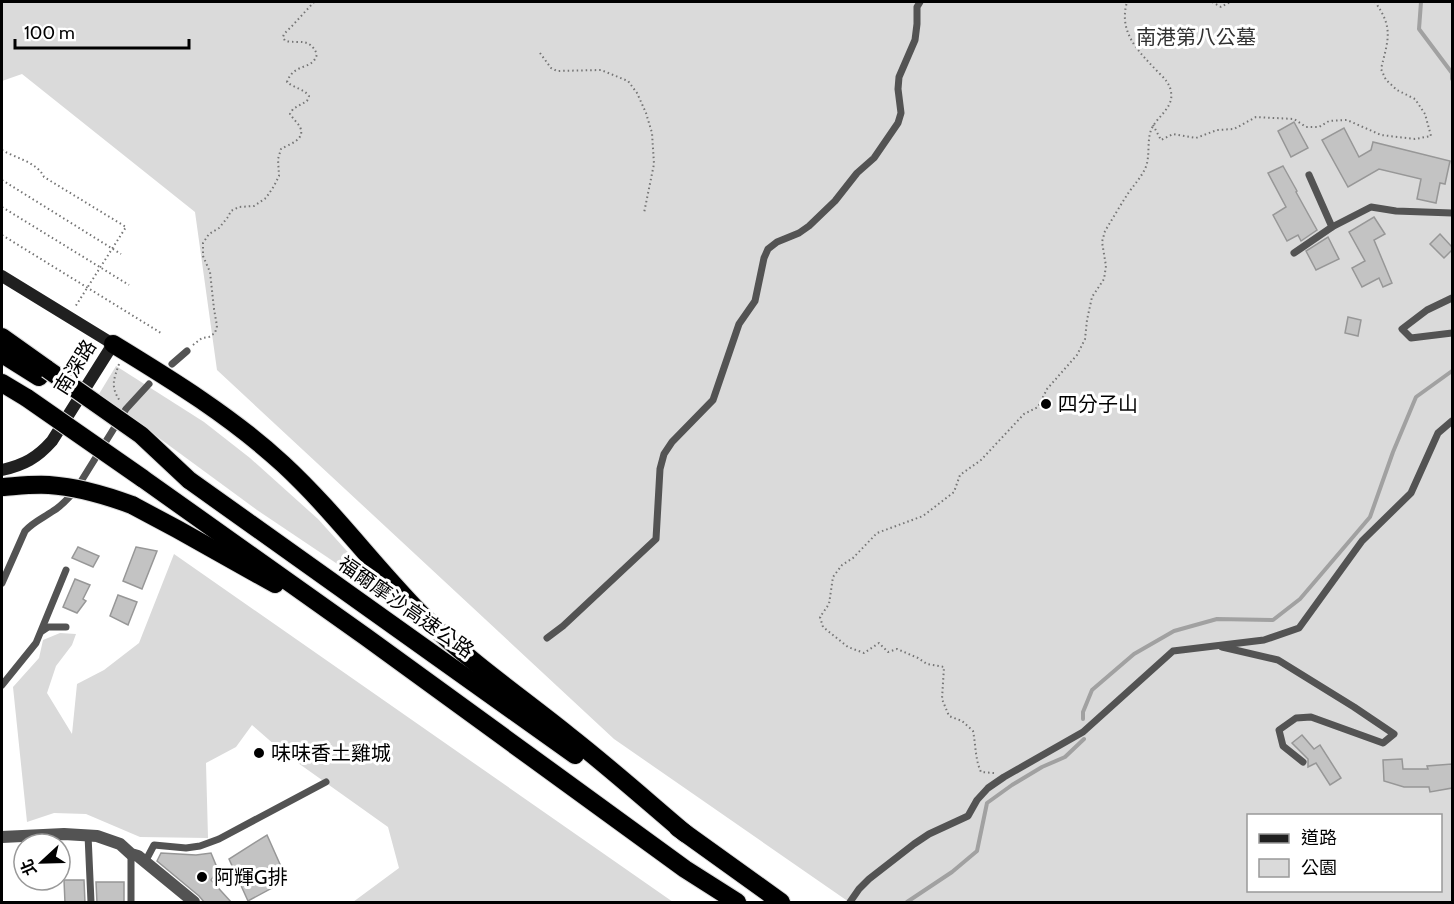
<svg xmlns="http://www.w3.org/2000/svg" width="1454" height="904" viewBox="0 0 1454 904" font-family="Cabin,'Noto Sans TC',sans-serif">
  <rect width="100%" height="100%" fill="#fff"/>
  <g fill="#dadada" fill-rule="evenodd">
    <path d="M 2,2 L 1452,2 L 1452,902 L 849,902 L 614,739 L 217,370 L 195,212 L 22,74 L 2,81 ZM 1248,816 L 1440,816 L 1440,890 L 1248,890 Z"/>
    <polygon points="116,366 204,422 250,458 318,519 391,600 257,510 99,394"/>
    <polygon points="174,554 673,902 353,902 399,868 388,827 284,753 252,725 236,747 206,763 208,838 140,837 86,814 54,813 27,822 13,687 39,658 43,640 60,633 76,634 72,645 56,666 47,693 72,734 77,684 104,670 139,643"/>
  </g>
  <g fill="none" stroke-linecap="round" stroke-linejoin="round">
    <g stroke="#a1a1a1" stroke-width="4">
      <polyline points="1421,2 1419,29 1452,73 1452,79"/>
      <polyline points="1083,719 1083,712 1092,690 1134,654 1174,631 1217,619 1273,620 1300,599 1370,517 1393,452 1416,397 1452,371"/>
      <polyline points="907,902 952,872 977,851 987,803 1012,785 1042,767 1065,757 1084,739"/>
    </g>
  </g>
  <g fill="#c3c3c3" stroke="#979797" stroke-width="1.5">
    <polygon points="1294,122 1308,148 1291,157 1278,131"/>
    <polygon points="1344,128 1359,157 1371,150 1373,142 1450,161 1445,184 1440,183 1436,203 1417,199 1421,179 1379,169 1348,187 1322,140"/>
    <polygon points="1283,166 1297,191 1296,192 1317,230 1301,241 1298,235 1287,241 1273,215 1286,207 1268,173"/>
    <polygon points="1374,217 1385,234 1374,240 1392,283 1383,287 1379,278 1362,287 1352,268 1365,261 1349,232"/>
    <polygon points="1440,234 1452,247 1452,250 1444,258 1430,244"/>
    <polygon points="1328,237 1339,259 1316,270 1306,251"/>
    <polygon points="1348,317 1361,320 1358,336 1345,333"/>
    <polygon points="78,547 99,556 93,567 72,558"/>
    <polygon points="136,547 157,551 142,589 123,581"/>
    <polygon points="75,579 90,585 83,599 86,601 77,613 63,607"/>
    <polygon points="118,595 137,602 128,625 110,616"/>
    <polygon points="1302,735 1314,749 1320,745 1341,778 1330,785 1316,763 1308,767 1308,759 1292,743"/>
    <polygon points="1402,759 1403,769 1428,769 1427,766 1452,764 1452,788 1430,792 1429,787 1404,787 1384,781 1383,760"/>
    <polygon points="267,835 287,880 248,901 229,859"/>
    <polygon points="161,853 196,855 211,853 218,870 211,880 232,903 205,903 199,896 157,861"/>
    <polygon points="64,880 84,880 85,903 65,903"/>
    <polygon points="96,882 124,882 124,903 97,903"/>
  </g>
  <g fill="none" stroke-linecap="round" stroke-linejoin="round">
    <g stroke="#dbdbdb" stroke-width="20">
      <g id="motorway">
        <polyline points="2,337 47,369"/>
        <path d="M 113,344 C 172,380 232,417 283,464 C 337,514 379,573 431,624 C 474,665 522,698 568,735 C 609,767 647,801 686,834"/>
        <polyline points="2,354 39,377"/>
        <polyline points="2,383 27,398"/>
        <polyline points="142,478 366,637 685,869 737,902"/>
        <polyline points="189,480 575,755"/>
        <polyline points="132,505 177,529 275,584"/>
        <polyline points="678,828 781,902"/>
      </g>
    </g>
    <g stroke="#757575" stroke-width="2" stroke-dasharray="1.5 3" stroke-linecap="butt">
      <polyline points="1212,2 1221,7 1230,2"/>
      <polyline points="540,53 551,68 557,71 601,70 628,81 637,93 646,113 652,133 654,164 644,213"/>
      <path d="M 1153,125 L 1161,140 L 1173,134 L 1196,138 L 1217,130 L 1234,129 L 1256,117 L 1294,119 L 1306,127 L 1319,127 L 1329,121 L 1347,120 L 1381,135 L 1415,139 L 1431,136 L 1425,114 L 1415,99 L 1397,90 L 1386,80 L 1381,69 C 1388,40 1394,28 1375,2"/>
      <path d="M 2,150 C 15,158 37,162 44,177 L 126,227 L 75,307"/>
      <polyline points="2,180 121,254"/>
      <polyline points="2,207 129,285"/>
      <polyline points="2,235 161,333"/>
      <path d="M 193,345 L 202,338 L 209,337 L 215,333 L 217,326 L 214,309 L 210,272 L 203,256 L 203,243 L 209,234 L 219,228 L 228,217 L 231,211 L 239,207 L 254,206 L 266,198 L 274,186 L 279,176 L 278,159 L 281,149 C 289,144 306,140 300,127 C 298,123 293,119 290,114 L 293,109 L 307,101 L 309,96 C 304,89 294,88 287,82 C 294,62 313,71 317,54 C 309,37 300,44 285,41 L 283,37 L 284,34 L 292,26 L 314,2"/>
      <path d="M 119,364 C 114,379 110,386 120,401"/>
      <path d="M 994,773 L 981,772 C 975,759 976,746 973,731 L 962,721 L 949,716 L 942,699 L 944,667 L 927,664 L 918,658 L 897,649 L 888,652 L 879,643 L 864,653 L 848,647 L 823,627 L 820,617 L 829,604 L 833,577 L 842,565 L 853,558 L 877,533 L 923,516 L 954,492 L 960,475 L 981,460 L 1024,414 L 1038,407 L 1047,389 L 1077,355 L 1085,339 L 1087,320 L 1092,297 L 1104,279 L 1106,266 L 1102,242 L 1105,231 C 1113,218 1121,204 1129,192 C 1135,184 1141,177 1145,169 C 1151,156 1146,140 1152,128 C 1158,116 1174,107 1171,92 C 1170,84 1165,79 1159,73 C 1139,52 1118,33 1127,2"/>
    </g>
    <g stroke="#535353" stroke-width="7">
      <polyline points="1309,175 1332,227"/>
      <polyline points="1294,253 1332,227 1371,207 1396,211 1452,213"/>
      <polyline points="1452,298 1427,310 1402,329 1411,338 1452,333"/>
      <polyline points="172,364 187,351"/>
      <path d="M 2,583 L 25,531 C 33,522 43,518 53,511 C 62,506 68,498 75,491 L 126,409 L 149,384"/>
      <polyline points="42,631 48,627 66,627"/>
      <polyline points="547,638 563,626 656,539 660,469 664,454 672,442 713,400 739,324 755,301 764,258 768,249 777,242 799,233 809,226 835,201 857,173 874,158 898,123 901,113 898,89 899,77 915,40 917,24 917,7 920,2"/>
      <polyline points="1222,647 1278,660 1354,707 1394,734 1383,743 1311,717 1296,718 1279,730 1283,746 1303,762"/>
      <polyline points="2,685 36,643 66,570"/>
      <polyline points="88,835 91,902"/>
      <polyline points="145,862 154,845 186,848 200,846 219,839 326,782"/>
      <polyline points="131,902 131,854"/>
      <polyline points="850,902 859,889 869,879 914,844 929,834 968,816 977,800 988,788 1004,777 1083,732 1173,651 1264,640 1299,628 1362,541 1411,493 1438,433 1452,421"/>
    </g>
    <polyline stroke="#535353" stroke-width="12" points="2,837 64,834 97,836 120,844 131,854 138,856 194,902"/>
    <path stroke="#202020" stroke-width="12" d="M 2,276 L 113,344 L 52,441 C 37,458 24,465 2,470"/>
    <use href="#motorway" stroke="#000" stroke-width="18"/>
    <g stroke="#dbdbdb" stroke-width="20" stroke-linecap="butt">
      <g id="motorway-bridge">
        <polyline points="47,369 141,435 189,480"/>
        <polyline points="27,398 142,478"/>
        <path d="M 2,487 C 17,486 33,484 49,485 C 78,487 105,495 132,505"/>
      </g>
    </g>
    <use href="#motorway-bridge" stroke="#000" stroke-width="18"/>
  </g>
  <g fill="#000" stroke="#fff" stroke-width="2">
    <circle cx="1046" cy="404" r="6"/>
    <circle cx="259" cy="753" r="6"/>
    <circle cx="202" cy="877" r="6"/>
  </g>
  <g text-anchor="middle" dominant-baseline="central" stroke-width="6" stroke-linejoin="round" paint-order="stroke">
    <g font-size="20" fill="#313131" stroke="#fff">
      <text x="1196" y="37">南港第八公墓</text>
    </g>
    <g font-size="20" fill="#000" stroke="#fff">
      <text transform="translate(75 367) rotate(-58)">南深路</text>
      <text transform="translate(406 607) rotate(35)">福爾摩沙高速公路</text>
    </g>
    <g font-size="20" fill="#000" stroke="#fff" text-anchor="start">
      <text x="1058" y="404">四分子山</text>
      <text x="271" y="753">味味香土雞城</text>
      <text x="214" y="877">阿輝G排</text>
    </g>
  </g>
  <rect width="1454" height="904" fill="none" stroke="#000000" stroke-width="6"/>
  <rect x="1247" y="814" width="195" height="78" fill="#ffffff" stroke="#999999" stroke-width="1.5"/>
  <rect x="1259" y="834" width="30" height="9" fill="#202020" stroke="#999999" stroke-width="1.5"/>
  <text x="1301" y="844" font-size="18" fill="#000000">道路</text>
  <rect x="1259" y="859" width="30" height="18" fill="#dadada" stroke="#999999" stroke-width="1.5"/>
  <text x="1301" y="874" font-size="18" fill="#000000">公園</text>
  <g transform="translate(42 862) rotate(248)"><circle r="28" fill="#ffffff" stroke="#999999" stroke-width="1.5"/>
  <path d="M0-4.5L10 22L0 15L-10 22Z" fill="#000000"/>
  <text y="-9" font-size="16" font-weight="bold" text-anchor="middle" fill="#000000">北</text>
  </g>
  <path d="M15 39v9h174v-9" fill="none" stroke="#000000" stroke-width="3"/>
  <text x="24" y="39" font-size="18" fill="#000000" stroke="#ffffff" stroke-width="4.5" paint-order="stroke">100 m</text>
</svg>
